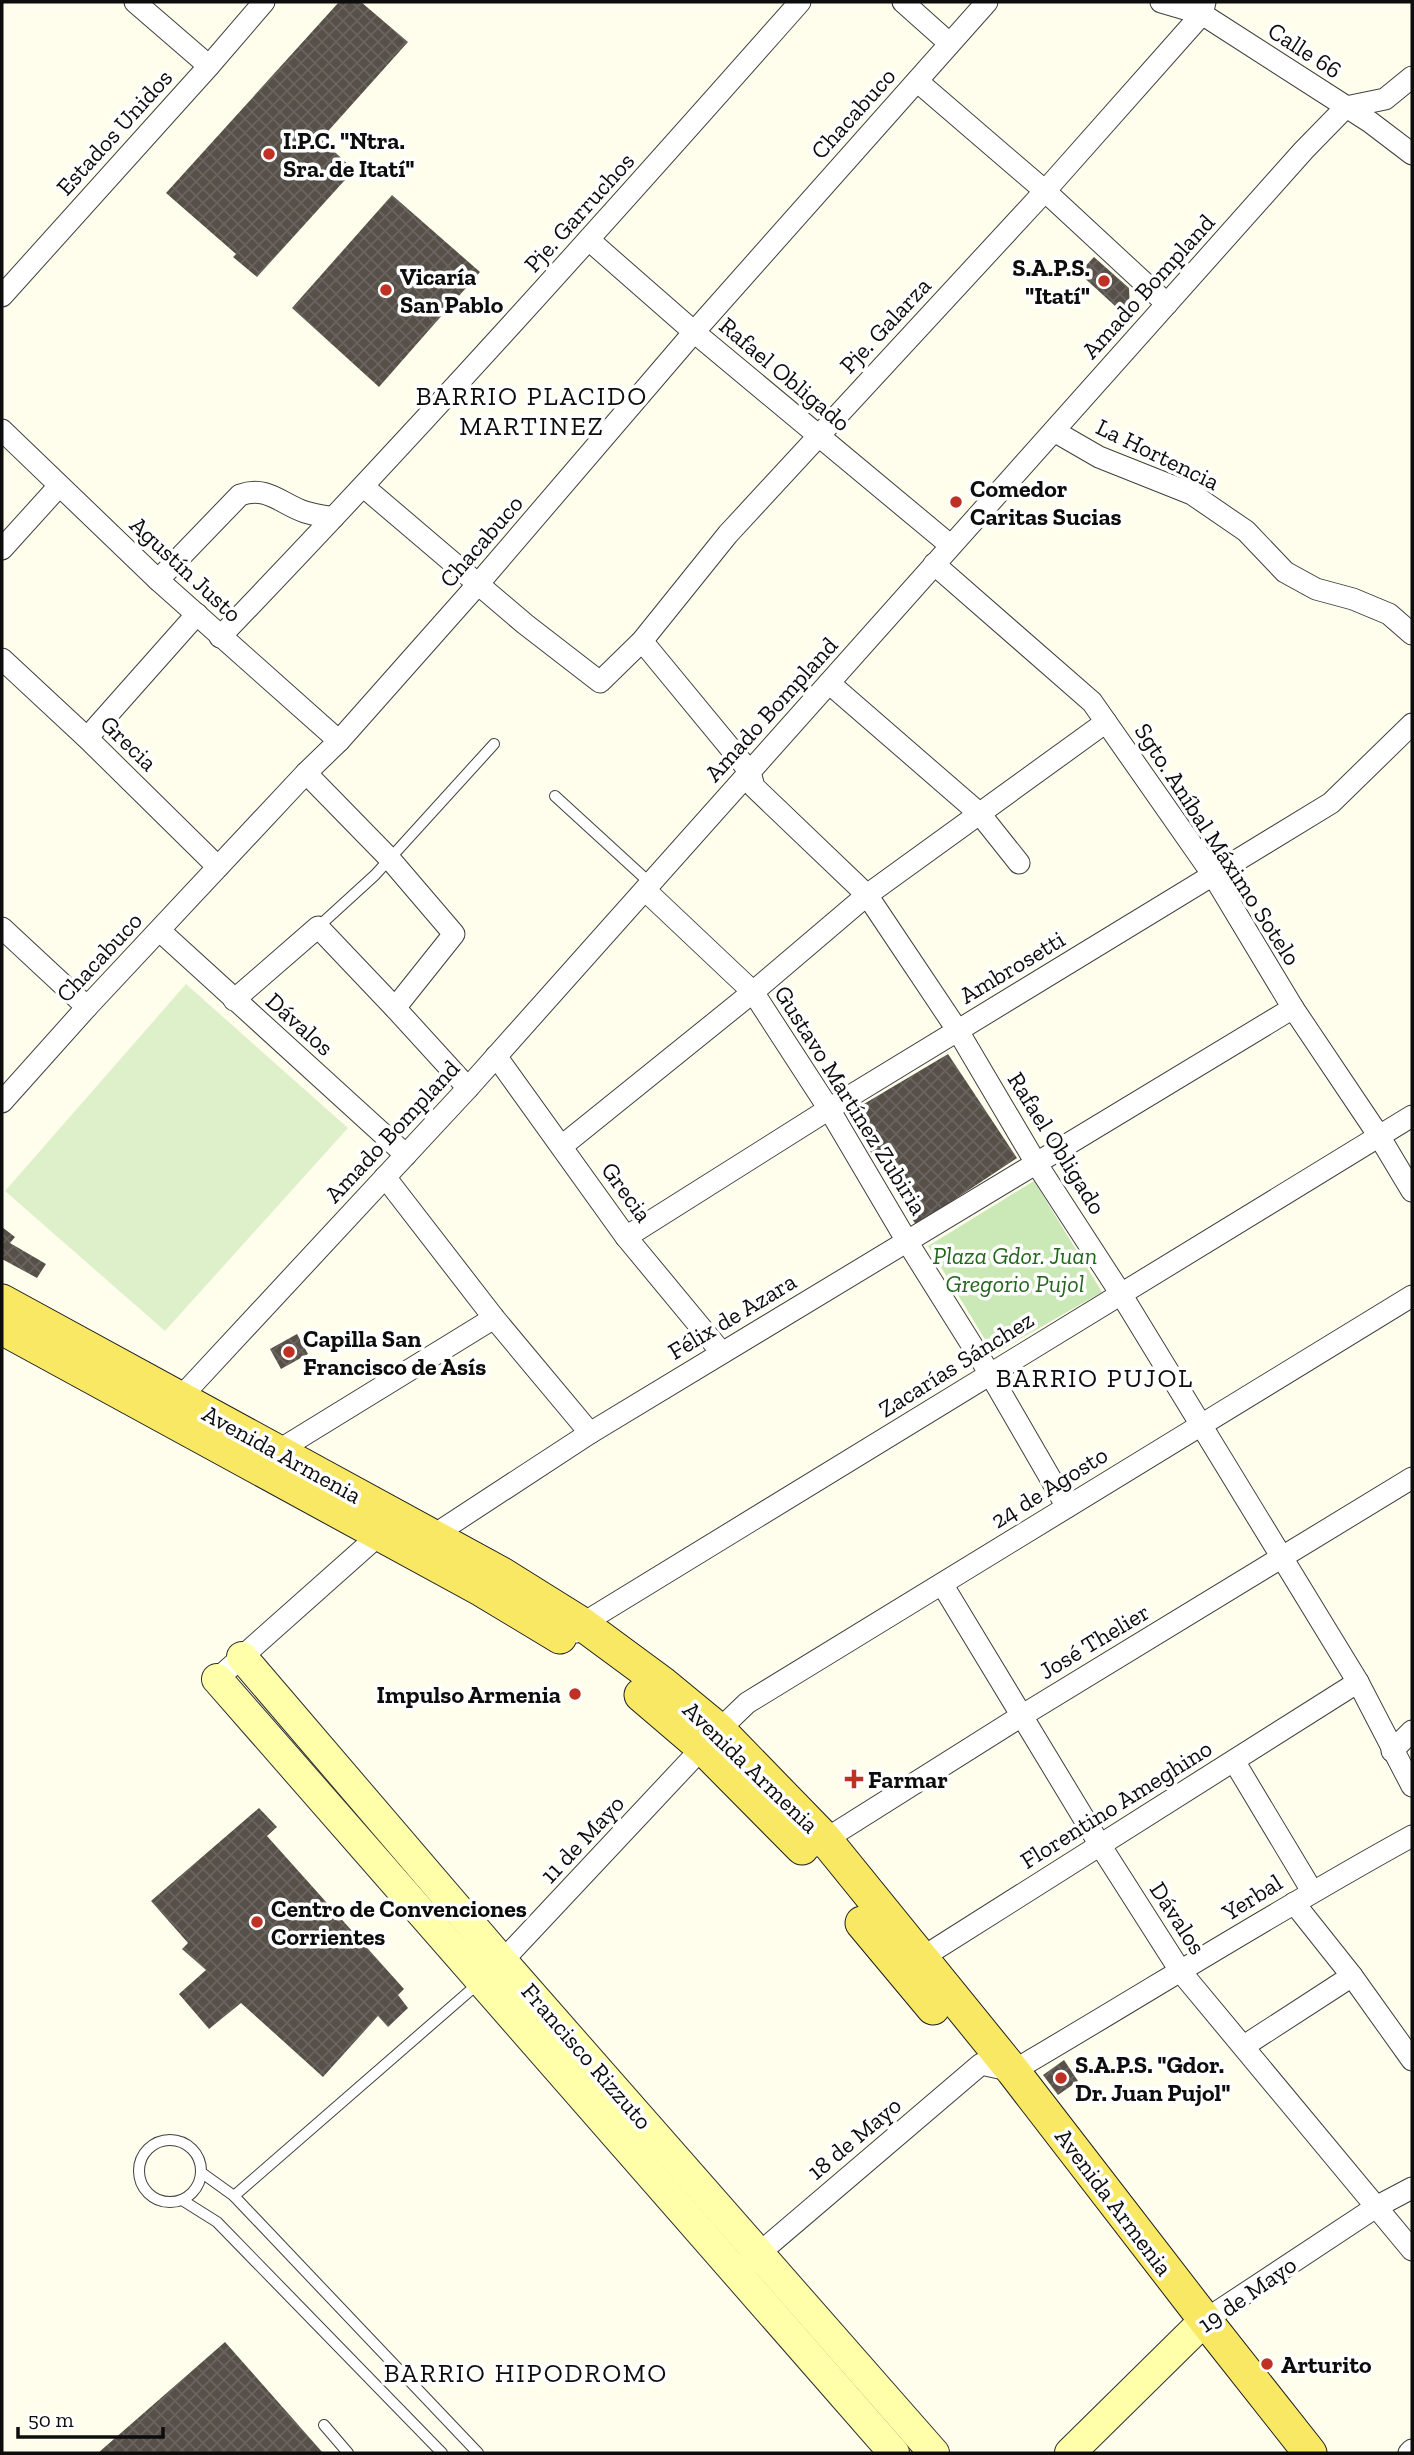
<svg xmlns="http://www.w3.org/2000/svg" width="1414" height="2455" viewBox="0 0 1414 2455" font-family="'Zilla Slab',serif">
  <defs>
    <pattern id="building-cross-hatch" width="8" height="8" patternUnits="userSpaceOnUse" patternTransform="scale(1.75)"><rect width="8" height="8" fill="#565049"/><path d="M0 0l8 8M0 8l8-8" fill="none" stroke="#69645f"/></pattern>
  </defs>
  <rect width="100%" height="100%" fill="#fffeed"/>
  <polygon fill="#cbe9b7" points="1034,1181 1102,1292 994,1354 928,1246"/>
  <polygon fill="#def0c9" points="186,984 348,1128 165,1331 5,1191"/>
  <g fill="url(#building-cross-hatch)">
    <polygon points="339,2 361,2 408,42 321,139 354,170 257,277 233,257 236,254 166,193"/>
    <polygon points="392,195 480,272 379,387 292,308"/>
    <polygon points="1094,257 1129,288 1130,311 1126,316 1079,273"/>
    <polygon points="948,1054 1017,1158 916,1225 847,1114"/>
    <polygon points="2,1227 15,1237 10,1243 46,1264 37,1278 2,1259"/>
    <polygon points="297,1334 308,1354 281,1369 270,1349"/>
    <polygon points="259,1808 277,1827 267,1836 404,1989 398,1995 408,2008 388,2027 378,2016 323,2077 241,2003 209,2029 179,1994 206,1970 182,1949 188,1943 151,1901"/>
    <polygon points="1064,2060 1078,2081 1058,2095 1043,2075"/>
    <polygon points="225,2342 323,2453 98,2453"/>
  </g>
  <g fill="none" stroke-linecap="round" stroke-linejoin="round">
    <g stroke="#404040" stroke-width="12">
      <g id="lane">
        <polyline points="555,796 650,883"/>
        <polyline points="318,927 375,875 494,744"/>
        <circle cx="170" cy="2171" r="31"/>
        <polyline points="202,2173 234,2196 478,2453"/>
        <polyline points="234,2196 480,1982"/>
        <polyline points="182,2200 217,2222 442,2453"/>
        <polyline points="324,2425 348,2453"/>
      </g>
    </g>
    <g stroke="#404040" stroke-width="23">
      <g id="street">
        <polyline points="135,2 209,66"/>
        <polyline points="903,2 949,43"/>
        <polyline points="1161,2 1202,14 1370,122 1412,154"/>
        <polyline points="917,81 1045,191 1167,304"/>
        <polyline points="589,240 694,332 950,545"/>
        <polyline points="2,296 209,66 264,2"/>
        <polyline points="2,430 158,580 339,741"/>
        <polyline points="1054,431 1099,457 1192,494 1246,531 1285,572 1316,589 1353,599 1389,614 1412,634"/>
        <polyline points="364,487 525,624 600,682 642,641 728,534 1045,191 1202,14 1205,2"/>
        <polyline points="2,549 59,486"/>
        <polyline points="934,564 1092,702 1213,875 1293,1008 1379,1136 1412,1191"/>
        <path d="M 158,580 L 240,495 C 267,485 281,504 305,512 C 314,515 324,516 333,518"/>
        <path d="M 220,637 C 419,430 610,217 800,2"/>
        <polyline points="642,641 750,772 754,787 867,895 958,1031 1036,1163 1121,1294 1358,1682 1412,1786"/>
        <polyline points="2,659 87,738 218,867"/>
        <polyline points="829,683 980,814 1019,863"/>
        <polyline points="87,738 197,614"/>
        <polyline points="306,773 389,858 454,934 395,1008"/>
        <polyline points="645,890 753,992 829,1109 908,1243 990,1374 1067,1507"/>
        <polyline points="2,928 87,1007"/>
        <polyline points="160,931 406,1155"/>
        <polyline points="234,1000 318,927 395,1008 468,1088"/>
        <polyline points="496,1056 626,1237 722,1353"/>
        <polyline points="2,1102 87,1007 306,773 339,741 479,583 694,332 987,2"/>
        <polyline points="562,1146 753,992 867,895 1106,722"/>
        <polyline points="385,1177 494,1318 590,1433"/>
        <polyline points="626,1237 829,1109 1331,803 1412,724"/>
        <polyline points="176,1406 180,1398 468,1088 1304,150 1346,107 1385,99 1412,77"/>
        <polyline points="273,1459 276,1452 494,1318"/>
        <polyline points="423,1536 431,1537 590,1433 1293,1008"/>
        <polyline points="942,1584 1100,1845 1181,1972 1412,2250"/>
        <polyline points="576,1632 582,1624 1412,1116"/>
        <polyline points="217,1679 379,1535 390,1536"/>
        <polyline points="1392,1751 1412,1731"/>
        <polyline points="1234,1761 1312,1891"/>
        <polyline points="815,1846 1023,1715 1412,1478"/>
        <polyline points="1294,1903 1352,1976 1412,2060"/>
        <polyline points="912,1964 1358,1682"/>
        <polyline points="493,1971 719,1730 747,1703 1412,1296"/>
        <polyline points="1244,2046 1352,1976"/>
        <path d="M 750,2261 L 981,2064 L 1013,2071 C 1146,1993 1277,1910 1412,1836"/>
        <polyline points="1205,2320 1376,2207 1412,2188"/>
        <polyline points="1409,2453 1412,2450"/>
      </g>
    </g>
    <g stroke="#2f2f2f" stroke-width="32">
      <g id="secondary">
        <polyline points="242,1657 503,1962 934,2453"/>
        <polyline points="217,1679 894,2453"/>
        <polyline points="1070,2453 1205,2320"/>
      </g>
    </g>
    <g stroke="#1e1e1e" stroke-width="35">
      <g id="primary">
        <polyline points="2,1301 502,1574 582,1624 662,1683 719,1730 824,1838 1013,2071 1205,2320 1310,2453"/>
        <polyline points="2,1328 482,1590 560,1637"/>
        <polyline points="641,1695 703,1748 802,1848"/>
        <polyline points="862,1923 933,2008"/>
      </g>
    </g>
    <use href="#lane" stroke="#fff" stroke-width="10"/>
    <use href="#street" stroke="#fff" stroke-width="21"/>
    <use href="#secondary" stroke="#feffa8" stroke-width="30"/>
    <use href="#primary" stroke="#f9e863" stroke-width="33"/>
  </g>
  <g fill="#be3124" stroke="#fff" stroke-width="2.5">
    <circle cx="269" cy="154" r="7"/>
    <circle cx="1104" cy="281" r="7"/>
    <circle cx="386" cy="290" r="7"/>
    <circle cx="956" cy="502" r="7"/>
    <circle cx="289" cy="1352" r="7"/>
    <circle cx="575" cy="1694" r="7"/>
    <path d="M850.5 1768.5h7v7h7v7h-7v7h-7v-7h-7v-7h7z"/>
    <circle cx="257" cy="1922" r="7"/>
    <circle cx="1061" cy="2078" r="7"/>
    <circle cx="1267" cy="2364" r="7"/>
  </g>
  <g text-anchor="middle" dominant-baseline="central" stroke-width="7" stroke-linejoin="round" paint-order="stroke">
    <g font-size="24" fill="#0d0d0d" stroke="#fff">
      <text transform="translate(1305 50) rotate(33)">Calle 66</text>
      <text transform="translate(853 113) rotate(-48)">Chacabuco</text>
      <text transform="translate(114 132) rotate(-48)">Estados Unidos</text>
      <text transform="translate(579 212) rotate(-48)">Pje. Garruchos</text>
      <text transform="translate(1148 286) rotate(-48)">Amado Bompland</text>
      <text transform="translate(885 325) rotate(-47)">Pje. Galarza</text>
      <text transform="translate(785 374) rotate(40)">Rafael Obligado</text>
      <text transform="translate(1158 454) rotate(26)">La Hortencia</text>
      <text transform="translate(481 541) rotate(-49)">Chacabuco</text>
      <text transform="translate(186 569) rotate(43)">Agustín Justo</text>
      <text transform="translate(771 709) rotate(-48)">Amado Bompland</text>
      <text transform="translate(129 743) rotate(44)">Grecia</text>
      <text transform="translate(1218 844) rotate(57)">Sgto. Aníbal Máximo Sotelo</text>
      <text transform="translate(99 957) rotate(-47)">Chacabuco</text>
      <text transform="translate(1012 967) rotate(-31)">Ambrosetti</text>
      <text transform="translate(300 1024) rotate(42)">Dávalos</text>
      <text transform="translate(851 1100) rotate(58)">Gustavo Martínez Zubiria</text>
      <text transform="translate(392 1131) rotate(-47)">Amado Bompland</text>
      <text transform="translate(1057 1143) rotate(58)">Rafael Obligado</text>
      <text transform="translate(627 1192) rotate(54)">Grecia</text>
      <text transform="translate(732 1316) rotate(-31)">Félix de Azara</text>
      <text transform="translate(956 1364) rotate(-32)">Zacarías Sánchez</text>
      <text transform="translate(282 1454) rotate(29)">Avenida Armenia</text>
      <text transform="translate(1049 1487) rotate(-32)">24 de Agosto</text>
      <text transform="translate(1094 1641) rotate(-31)">José Thelier</text>
      <text transform="translate(751 1767) rotate(44)">Avenida Armenia</text>
      <text transform="translate(1116 1804) rotate(-32)">Florentino Ameghino</text>
      <text transform="translate(582 1839) rotate(-47)">11 de Mayo</text>
      <text transform="translate(1252 1897) rotate(-32)">Yerbal</text>
      <text transform="translate(1178 1918) rotate(57)">Dávalos</text>
      <text transform="translate(587 2056) rotate(49)">Francisco Rizzuto</text>
      <text transform="translate(854 2138) rotate(-40)">18 de Mayo</text>
      <text transform="translate(1114 2202) rotate(53)">Avenida Armenia</text>
      <text transform="translate(1247 2294) rotate(-35)">19 de Mayo</text>
    </g>
    <g font-size="24" font-weight="bold" fill="#0d0d0d" stroke="#fff" text-anchor="start">
      <text x="283" y="140">I.P.C. "Ntra.<tspan x="283" dy="28">Sra. de Itatí"</tspan></text>
      <text x="1090" y="267" text-anchor="end">S.A.P.S.<tspan x="1090" dy="28">"Itatí"</tspan></text>
      <text x="400" y="276">Vicaría<tspan x="400" dy="28">San Pablo</tspan></text>
      <text x="970" y="488">Comedor<tspan x="970" dy="28">Caritas Sucias</tspan></text>
      <text x="303" y="1338">Capilla San<tspan x="303" dy="28">Francisco de Asís</tspan></text>
      <text x="561" y="1694" text-anchor="end">Impulso Armenia</text>
      <text x="868" y="1779">Farmar</text>
      <text x="271" y="1908">Centro de Convenciones<tspan x="271" dy="28">Corrientes</tspan></text>
      <text x="1075" y="2064">S.A.P.S. "Gdor.<tspan x="1075" dy="28">Dr. Juan Pujol"</tspan></text>
      <text x="1281" y="2364">Arturito</text>
    </g>
    <g font-size="24" font-style="italic" fill="#23651d" stroke="#fff">
      <text x="1015" y="1255">Plaza Gdor. Juan<tspan x="1015" dy="28">Gregorio Pujol</tspan></text>
    </g>
    <g font-size="26" letter-spacing="2" fill="#0d0d0d" stroke="#fff">
      <text x="532" y="396">BARRIO PLACIDO<tspan x="532" dy="30">MARTINEZ</tspan></text>
      <text x="1095" y="1378">BARRIO PUJOL</text>
      <text x="526" y="2373">BARRIO HIPODROMO</text>
    </g>
  </g>
  <rect width="1414" height="2455" fill="none" stroke="#0d0d0d" stroke-width="7"/>
  <path d="M18 2427v10h145v-10" fill="none" stroke="#0d0d0d" stroke-width="3.5"/>
  <text x="28" y="2427" font-size="21" fill="#0d0d0d" stroke="#ffffff" stroke-width="5" paint-order="stroke">50 m</text>
</svg>
